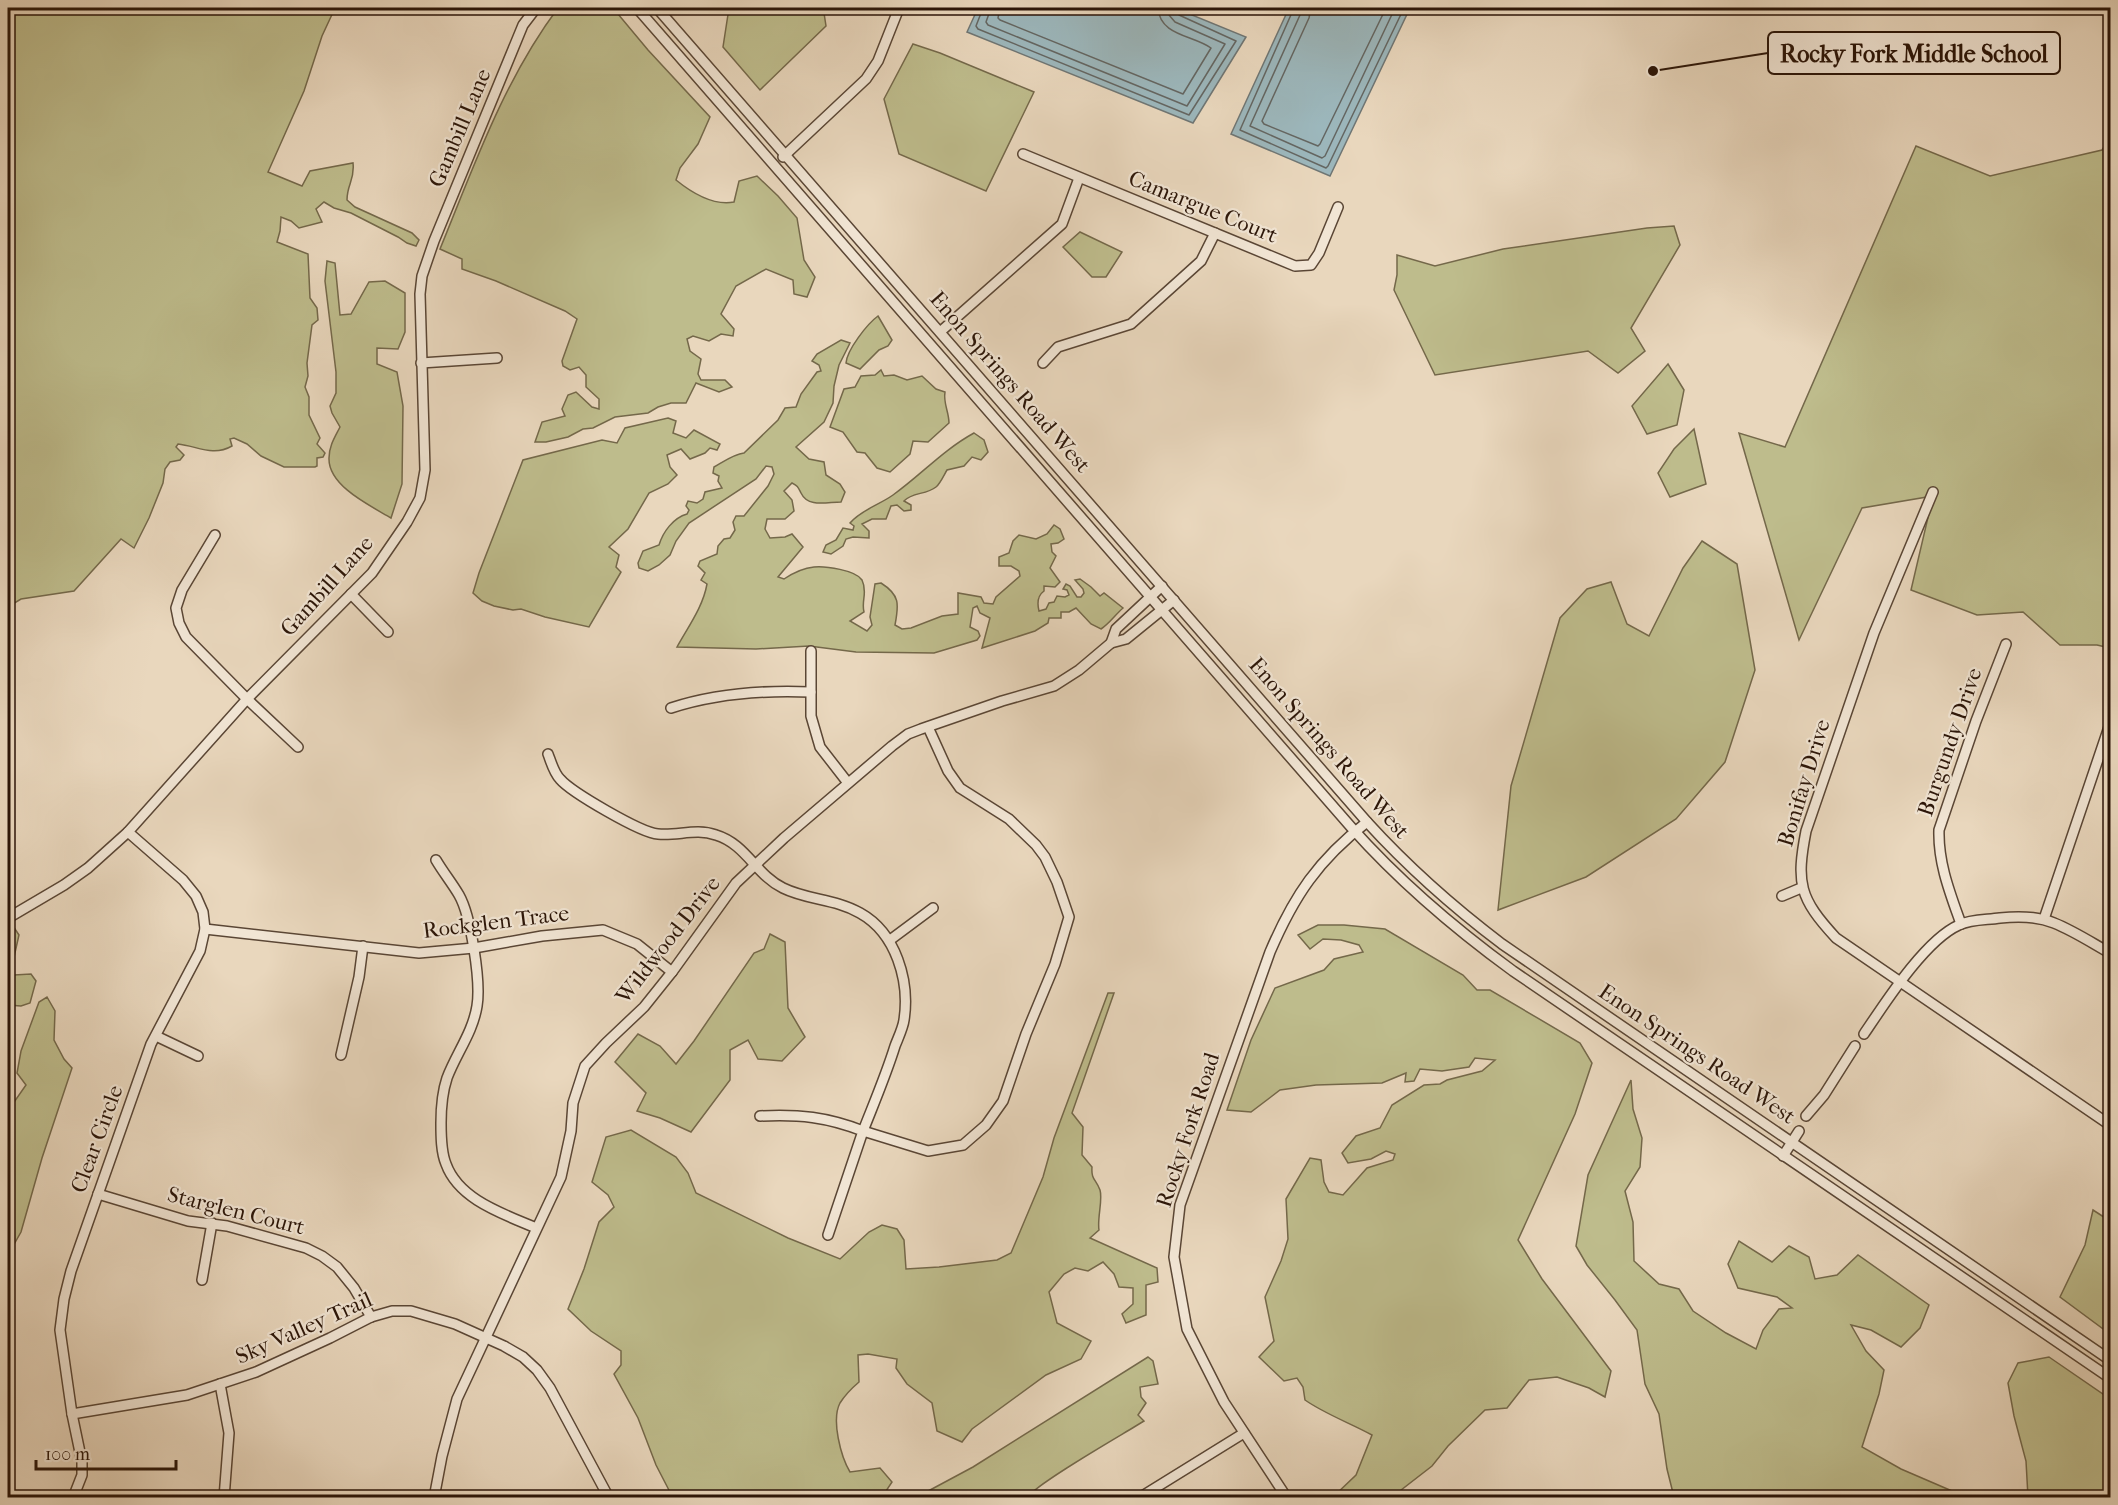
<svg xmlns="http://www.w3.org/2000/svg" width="2118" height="1505" viewBox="0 0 2118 1505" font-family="'IM FELL French Canon',serif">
  <rect width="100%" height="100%" fill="#e9d7bd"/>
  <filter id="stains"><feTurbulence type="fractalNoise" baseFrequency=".00333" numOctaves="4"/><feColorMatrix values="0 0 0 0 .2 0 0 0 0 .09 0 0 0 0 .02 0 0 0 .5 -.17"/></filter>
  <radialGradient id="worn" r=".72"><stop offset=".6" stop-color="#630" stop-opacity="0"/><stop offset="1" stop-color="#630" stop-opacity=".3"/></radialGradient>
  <g fill="#bebc8c" stroke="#74684a" stroke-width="1.5">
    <path d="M 8,8 L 335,8 L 322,36 L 304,91 L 268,172 L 302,186 L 310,171 L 353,163 C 355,180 347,184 347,200 L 355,207 L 412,233 L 419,240 L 416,246 L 407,243 L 398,237 L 351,213 L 334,208 L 324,202 L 316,209 L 322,222 L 299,228 L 291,221 L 281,217 L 280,231 L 277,242 L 308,254 L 310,298 L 317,308 L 318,320 L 312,325 L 307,363 L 308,376 L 305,387 L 309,397 L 309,415 L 320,438 L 317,444 L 325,453 L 323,457 L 317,458 L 317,466 L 315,467 L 284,467 L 261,456 L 247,444 L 234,438 L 230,439 L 232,446 C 213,457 197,446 178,444 L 176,447 L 184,455 L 180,460 L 170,462 L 165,469 L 163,483 L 149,518 L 134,548 L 121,539 L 74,591 L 21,599 L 8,607 Z"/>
    <path d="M 558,8 L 613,8 L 648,50 L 710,117 L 698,144 L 680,168 L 676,180 C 692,193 713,206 734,202 L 739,181 L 757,176 L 778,196 L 797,218 L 804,260 L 815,277 L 807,297 L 794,294 L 793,280 L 766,269 L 736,286 L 721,314 L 734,329 L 733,336 L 721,334 L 709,341 L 693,336 L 687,339 L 690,351 L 701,359 L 698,374 L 701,380 L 725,380 L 732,387 L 719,392 L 696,383 L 686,403 L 671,403 L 658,407 L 648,413 L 615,417 L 593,428 L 583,429 L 568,437 L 546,442 L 535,442 L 542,422 L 565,416 L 562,409 L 568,395 L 576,392 L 592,407 L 599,409 L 599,399 L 586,387 L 586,375 L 579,367 L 570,370 L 563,366 L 562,361 L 577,319 L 565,311 L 496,281 L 462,269 L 462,259 L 440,249 C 474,166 504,80 558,8 Z"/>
    <polygon points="729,8 807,8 824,13 826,26 760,90 723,47"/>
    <polygon points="913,44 940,53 1034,92 986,191 899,154 884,99"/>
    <polygon points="2110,138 2110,648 2097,645 2060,645 2023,612 1977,615 1911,590 1933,496 1862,508 1799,640 1739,433 1785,447 1916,146 1990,176 2102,150"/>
    <polygon points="1674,226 1680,245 1631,328 1645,351 1618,373 1588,351 1435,375 1394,290 1397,275 1397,255 1435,266 1503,249 1647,228"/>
    <polygon points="1080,232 1122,252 1106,277 1092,277 1063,247"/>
    <path d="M 327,261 L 335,263 L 340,315 L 351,314 L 369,282 L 385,281 L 405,293 L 405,332 L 398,349 L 377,348 L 377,364 L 397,372 L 403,406 L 402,484 L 391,518 C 371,506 328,486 329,458 C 329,446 335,437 340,427 L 332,413 L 330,406 L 336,393 L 336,372 L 325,281 Z"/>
    <path d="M 878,316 L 892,340 L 888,346 L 879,350 L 860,369 L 846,363 C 847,350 867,324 878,316 Z"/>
    <path d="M 841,340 L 850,343 L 839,365 L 834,386 L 833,403 L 824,422 L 796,447 L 809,459 L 824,462 L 826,475 L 840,484 L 845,492 L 841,502 C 827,502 808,508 801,493 C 798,487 798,486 792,483 L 784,491 L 792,500 L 794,511 L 785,519 L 767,519 L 765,529 L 770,538 L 785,537 L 792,534 L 803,547 L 778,577 L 784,579 C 793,573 803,568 814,567 C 825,566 856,570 862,580 C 868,592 861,601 864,612 L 850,621 L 867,631 L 872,625 L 870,617 L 875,584 L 881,583 C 900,595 899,604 895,625 L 902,629 L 911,628 L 942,616 L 958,614 L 958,593 L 981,597 L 984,603 L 993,604 L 996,597 L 1020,576 L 1019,571 L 1011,566 L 999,566 L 999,557 L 1009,553 L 1013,541 L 1019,535 L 1036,539 L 1047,534 L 1054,525 L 1060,529 L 1064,539 L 1058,543 L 1051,544 L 1052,552 L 1056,556 L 1050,568 L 1060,582 L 1055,587 L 1044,586 L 1044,591 C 1037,596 1037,603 1039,611 L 1046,609 L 1049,603 L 1054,602 L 1057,596 L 1065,597 L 1069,595 L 1067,590 L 1063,589 L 1066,584 L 1070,586 L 1077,597 L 1081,597 L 1084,593 L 1083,589 L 1075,580 L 1080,579 L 1091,587 L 1100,596 L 1104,593 L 1123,608 C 1115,615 1109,624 1101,629 L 1091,624 L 1076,608 L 1069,612 L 1061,612 L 1061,618 L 1049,618 L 1048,623 L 1035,631 L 982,648 L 990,618 L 980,613 L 977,606 L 973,608 L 970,627 L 978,631 L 980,636 L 977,640 L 934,653 L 856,652 L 809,646 L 756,649 L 677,647 C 688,627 703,607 707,584 L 701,580 L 705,573 L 698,566 L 700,561 L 717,554 L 718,546 L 724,539 L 730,538 L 735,530 L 733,522 L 736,516 L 744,516 L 768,486 L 774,474 L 772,467 L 766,466 L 756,479 L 689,523 L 676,541 L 670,555 L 659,565 L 648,571 L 639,568 L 638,563 L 643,551 L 659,545 C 663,532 673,518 687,514 L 689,510 L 686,506 L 688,501 L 697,503 L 703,499 L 705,492 L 722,488 L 718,481 L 719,476 L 713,473 L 714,467 C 723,462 734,454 744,453 L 778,420 L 785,408 L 796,407 L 801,394 L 817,372 L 821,371 L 819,365 L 812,361 L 817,354 Z"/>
    <polygon points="1668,364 1684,390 1677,425 1647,434 1632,406"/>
    <path d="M 881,370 L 884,376 L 894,375 L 907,380 L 922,376 L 936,389 L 945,392 C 943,403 949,412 949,423 L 928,442 L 913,441 L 910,454 L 890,472 L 877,468 L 865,453 L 857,452 L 843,432 L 830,427 L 844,389 L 855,387 L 861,376 L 875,375 Z"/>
    <polygon points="668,418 676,421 673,433 686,438 694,430 720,444 717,450 710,448 705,453 690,459 681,449 667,455 670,467 677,475 668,484 649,493 628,529 609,547 619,555 616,567 621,572 589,627 545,617 521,609 513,610 494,606 482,601 473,593 479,573 523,460 602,440 617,443 625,428"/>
    <polygon points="1694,429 1706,484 1670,497 1658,473 1674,449"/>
    <path d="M 974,433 L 984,440 L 988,452 L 981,460 L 972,457 L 964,466 L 947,470 C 944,475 940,484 936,487 C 926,495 912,492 904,501 L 911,505 L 911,510 L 904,511 L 897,505 L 891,506 L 886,519 L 872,519 L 862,524 L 869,531 L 869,538 L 853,537 L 846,539 L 843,546 L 831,554 L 823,552 L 826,545 L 836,540 L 843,528 L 853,530 L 854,526 L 850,523 C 861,510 879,505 893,495 C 921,475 943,450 974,433 Z"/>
    <polygon points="1702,541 1737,564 1755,670 1725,762 1676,819 1586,877 1498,910 1511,786 1560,618 1587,589 1611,582 1627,624 1649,636 1683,568"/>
    <path d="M 1318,925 L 1344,925 L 1385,929 L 1463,975 L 1477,990 L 1490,990 L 1580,1043 L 1592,1063 L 1575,1114 L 1518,1240 L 1542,1279 L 1611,1371 L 1605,1397 L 1589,1388 L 1557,1377 L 1529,1380 L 1507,1408 L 1485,1410 L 1448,1446 L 1432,1466 L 1392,1497 L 1333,1497 L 1356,1475 L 1372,1435 C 1350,1423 1325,1414 1305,1400 L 1303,1387 L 1297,1378 L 1284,1381 L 1259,1357 L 1274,1341 L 1265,1297 L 1281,1261 L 1288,1239 L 1286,1199 L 1310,1158 L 1321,1160 L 1324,1182 L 1329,1192 L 1343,1195 L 1367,1168 L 1393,1160 L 1395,1154 L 1386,1151 L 1371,1159 L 1348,1163 L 1342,1153 L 1356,1136 L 1380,1128 L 1392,1105 L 1424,1085 L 1440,1084 L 1447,1080 L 1482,1071 L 1495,1060 L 1475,1058 L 1469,1067 L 1442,1071 L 1420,1069 L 1414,1081 L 1405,1082 L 1406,1073 L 1382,1083 L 1316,1085 L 1280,1090 L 1251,1112 L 1227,1110 L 1251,1040 L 1275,988 L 1324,970 L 1334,959 L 1363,952 L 1359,945 L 1341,940 L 1323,939 L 1310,949 L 1298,935 Z"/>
    <polygon points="13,926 19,935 12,966 14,975 31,974 36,981 30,1003 21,1006 8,1005 8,928"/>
    <polygon points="770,934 785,942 788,1008 805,1037 782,1061 758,1059 748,1040 730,1050 730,1080 691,1132 660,1118 637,1111 646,1093 615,1062 638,1034 660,1046 676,1064 694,1041 754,953 764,949"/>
    <path d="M 1108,993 L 1114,993 L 1072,1113 L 1083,1127 L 1082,1155 L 1092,1167 C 1091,1180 1096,1179 1100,1190 C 1103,1200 1097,1218 1099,1230 L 1090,1238 L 1157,1268 L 1158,1282 L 1146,1285 L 1146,1315 L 1126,1323 L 1122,1314 L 1133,1304 L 1133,1288 L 1119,1287 L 1114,1274 L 1103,1262 L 1088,1271 L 1075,1268 L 1064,1274 L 1049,1292 L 1057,1323 L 1091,1341 L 1081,1359 L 1046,1375 L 972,1429 L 962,1442 L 937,1431 L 932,1403 L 907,1384 L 896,1368 L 897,1359 L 868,1354 L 858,1355 L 859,1382 C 852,1388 845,1395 840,1403 C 831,1420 841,1457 850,1472 L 880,1468 L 892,1482 L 882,1497 L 684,1498 L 680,1491 L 672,1496 L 656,1465 L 638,1418 L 614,1374 L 621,1365 L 621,1351 L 591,1331 L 568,1309 L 584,1269 L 599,1222 L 614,1207 L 608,1195 L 592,1182 L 606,1137 L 631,1130 L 676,1157 L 688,1173 L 696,1193 L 788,1238 L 840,1259 L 869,1232 L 882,1225 L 897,1229 L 904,1240 L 906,1269 L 939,1267 L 997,1260 L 1011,1253 L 1043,1177 L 1054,1138 Z"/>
    <polygon points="47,997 55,1011 54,1040 64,1059 72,1068 42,1158 21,1232 8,1255 8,1109 10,1108 26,1085 17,1073 21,1051 39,1002"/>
    <polygon points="1631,1080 1633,1109 1642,1138 1640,1167 1625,1191 1633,1222 1634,1261 1659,1284 1679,1289 1693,1311 1726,1333 1756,1349 1763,1330 1779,1309 1792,1308 1777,1297 1738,1288 1728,1264 1739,1241 1772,1262 1789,1246 1809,1257 1815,1279 1837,1275 1858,1255 1929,1305 1920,1328 1901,1347 1871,1330 1851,1325 1866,1351 1884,1370 1879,1394 1862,1447 1901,1469 1966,1497 1674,1497 1667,1469 1659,1414 1645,1384 1637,1330 1615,1300 1587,1265 1576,1246 1588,1175"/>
    <polygon points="2093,1210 2110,1221 2110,1334 2060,1297 2085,1245"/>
    <path d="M 1148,1357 L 1153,1361 L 1158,1384 L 1140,1387 L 1141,1397 L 1146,1403 L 1138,1415 L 1144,1421 C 1125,1433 1035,1484 1028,1497 L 917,1497 L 973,1467 Z"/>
    <polygon points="2049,1357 2110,1399 2110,1497 2028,1497 2026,1461 2014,1416 2008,1383 2018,1363"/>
  </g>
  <g fill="#9cb7bc" stroke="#6f7674" stroke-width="1.5">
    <polygon points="978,8 1175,8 1246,37 1193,123 967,32"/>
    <polygon points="1289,8 1410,8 1330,176 1231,134"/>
  </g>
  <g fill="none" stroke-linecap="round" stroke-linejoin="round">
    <g stroke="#646662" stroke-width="1.5">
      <polyline points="983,8 976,26 978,29 1189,115 1236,41 1179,15 1175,8"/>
      <polyline points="991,8 986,22 988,25 1187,106 1225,44 1175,22 1169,15 1168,8"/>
      <path d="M 1000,8 L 998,18 L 1000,20 L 1183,94 L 1211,48 C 1193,35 1160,36 1158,8"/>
      <polyline points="1294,8 1240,130 1326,168 1328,166 1404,8"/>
      <polyline points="1302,8 1300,15 1250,126 1322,158 1325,156 1395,8"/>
      <polyline points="1311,8 1309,18 1262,121 1264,124 1318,146 1320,144 1386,8"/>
    </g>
    <g stroke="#5a4635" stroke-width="12">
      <g id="minor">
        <path d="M 637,8 L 1351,827 C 1400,882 1454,928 1513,971 L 2110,1378"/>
        <path d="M 657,8 L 1367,822 C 1408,867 1453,907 1502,944 L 2110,1360"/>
        <polyline points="1023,154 1295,266 1311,265 1319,253 1338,207"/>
        <polyline points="783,157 866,79 878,61 899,8"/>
        <polyline points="940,332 1062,224 1079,178"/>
        <polyline points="421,363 497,358"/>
        <polyline points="1043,363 1058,347 1131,324 1201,261 1215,233"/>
        <path d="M 1933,492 L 1874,633 L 1806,831 C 1796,883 1799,898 1836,938 L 2110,1125"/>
        <polyline points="215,535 182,590 176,608 179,623 186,637 247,699 298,747"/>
        <polyline points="351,594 388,632"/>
        <polyline points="1111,643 1116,629 1162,586"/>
        <polyline points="811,651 811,716 820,747 848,783"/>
        <path d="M 671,708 C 717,693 764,690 811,692"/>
        <path d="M 548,754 C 551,762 554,773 560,779 C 571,792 641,833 658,834 C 678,836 696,828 716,835 C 746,844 756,875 783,888 C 807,900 836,899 860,913 C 896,933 910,981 904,1020 C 903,1028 898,1038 895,1046 C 886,1075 874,1103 863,1131 L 928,1151 L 963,1145 L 986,1125 L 1003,1101 L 1026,1034 L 1055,964 L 1069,917 L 1057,882 L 1045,857 L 1036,845 L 1009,819 L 960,788 L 948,771 L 928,727"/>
        <path d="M 436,860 C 443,872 452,883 459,895 C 471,916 481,982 477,1006 C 473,1032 456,1054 447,1078 C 442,1093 441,1108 441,1123 C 441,1136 441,1152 446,1164 C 459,1200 504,1214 536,1228"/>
        <polyline points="1782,896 1801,888"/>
        <polyline points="8,918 64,885 88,868 128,832 247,699 372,573 407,522 420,498 425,470 420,294 422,276 434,241 523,25 536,8"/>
        <polyline points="2044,919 2110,724"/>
        <path d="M 1961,924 C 1950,893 1938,863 1939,830 L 1976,721 L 2006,644"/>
        <polyline points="205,929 419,953 474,948 542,936 603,930 637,944 672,972"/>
        <polyline points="890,940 933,908"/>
        <path d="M 1864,1034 C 1885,1003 1925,940 1959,925 C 1971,919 1987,920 2000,918 C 2018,916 2037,916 2054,923 C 2074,931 2092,943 2110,953"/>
        <polyline points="156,1036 198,1056"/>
        <polyline points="341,1055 359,977 363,946"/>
        <path d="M 760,1116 C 799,1114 827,1117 863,1131 L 828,1235"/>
        <polyline points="1806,1116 1824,1095 1855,1046"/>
        <polyline points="1783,1156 1799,1131"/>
        <polyline points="98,1194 188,1221 227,1226 306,1248 322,1256 337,1267 354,1288 371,1317"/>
        <polyline points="202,1280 212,1223"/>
        <polyline points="220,1384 229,1433 224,1498"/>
        <polyline points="72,1414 187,1395 256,1372 330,1338 371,1317 392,1311 411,1311 455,1324 504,1346 523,1357 537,1370 550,1388 609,1498"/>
        <polyline points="73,1498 82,1475 82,1462 72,1414 60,1330 64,1299 71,1271 151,1044 200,951 205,929 203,912 196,896 183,880 128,832"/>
        <polyline points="434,1498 442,1456 457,1399 561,1177 571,1131 573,1103 585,1066 606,1043 644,1007 672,972 736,883 784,838 892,746 908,734 921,729 1002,701 1054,686 1079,670 1111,643 1126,639 1174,600"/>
        <polyline points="1139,1498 1244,1433"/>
        <path d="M 1287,1498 L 1224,1402 L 1187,1329 L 1174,1257 L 1180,1205 L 1270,952 C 1294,896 1318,860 1367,822"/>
      </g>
    </g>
    <use href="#minor" stroke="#f1e5d4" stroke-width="9"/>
  </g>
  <g text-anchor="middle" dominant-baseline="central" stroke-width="4.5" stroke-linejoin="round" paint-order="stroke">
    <g font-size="22" fill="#2b1508" stroke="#f1e5d4">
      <text transform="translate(460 128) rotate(-67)">Gambill Lane</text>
      <text transform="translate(1203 207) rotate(22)">Camargue Court</text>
      <text transform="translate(1010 382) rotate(49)">Enon Springs Road West</text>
      <text transform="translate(327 586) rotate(-48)">Gambill Lane</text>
      <text transform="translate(1950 742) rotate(-71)">Burgundy Drive</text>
      <text transform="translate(1329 748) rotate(49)">Enon Springs Road West</text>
      <text transform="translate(1804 783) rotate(-73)">Bonifay Drive</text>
      <text transform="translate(496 922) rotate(-7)">Rockglen Trace</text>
      <text transform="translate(668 940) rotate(-52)">Wildwood Drive</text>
      <text transform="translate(1697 1054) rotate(34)">Enon Springs Road West</text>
      <text transform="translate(1188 1130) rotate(-72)">Rocky Fork Road</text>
      <text transform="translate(97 1139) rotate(-70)">Clear Circle</text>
      <text transform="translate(236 1211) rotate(14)">Starglen Court</text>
      <text transform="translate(304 1328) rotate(-24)">Sky Valley Trail</text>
    </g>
  </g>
  <path fill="none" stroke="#2b1508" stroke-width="2" d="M1653 71L1768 53"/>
  <circle fill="#2b1508" stroke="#f1e5d4" stroke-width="2" cx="1653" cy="71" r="6"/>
  <rect fill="#f1e5d4" stroke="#2b1508" stroke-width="2" x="1768" y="32" width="292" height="42" rx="6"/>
  <g font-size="24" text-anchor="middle" font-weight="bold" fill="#2b1508">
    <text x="1914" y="62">Rocky Fork Middle School</text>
  </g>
  <rect width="2118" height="1505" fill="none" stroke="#e9d7bd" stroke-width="30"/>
  <rect x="9" y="9" width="2100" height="1487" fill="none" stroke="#2b1508" stroke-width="3"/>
  <rect x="15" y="15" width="2088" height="1475" fill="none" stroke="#2b1508" stroke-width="1.5"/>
  <path d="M36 1460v9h140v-9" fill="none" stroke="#2b1508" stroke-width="3"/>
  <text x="45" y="1460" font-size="18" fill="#2b1508" stroke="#f1e5d4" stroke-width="4.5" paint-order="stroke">100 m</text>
  <rect width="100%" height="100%" filter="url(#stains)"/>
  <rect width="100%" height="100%" fill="url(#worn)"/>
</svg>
